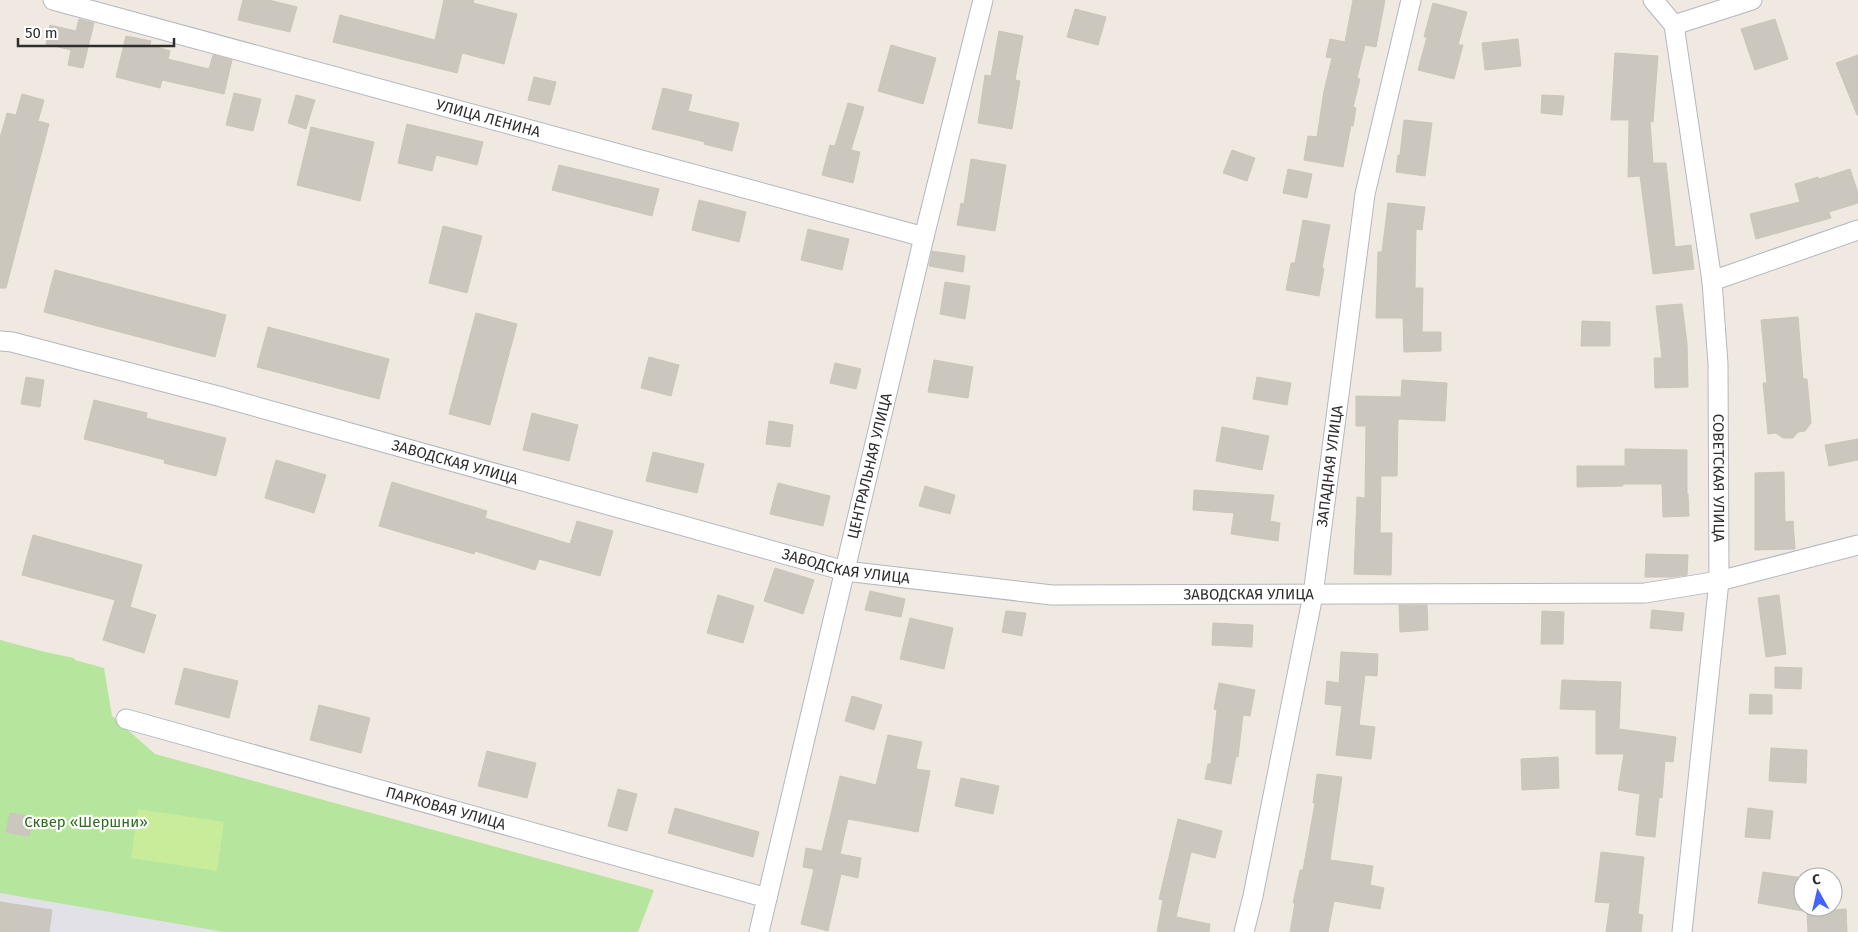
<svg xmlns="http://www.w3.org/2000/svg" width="1858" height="932" viewBox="0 0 1858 932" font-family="'Fira Sans',sans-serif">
  <rect width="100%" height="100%" fill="#efe9e1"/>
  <polygon fill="#e3e1e8" points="0,893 224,932 0,932"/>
  <polygon fill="#b6e59e" points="0,640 45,652 74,658 75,660 104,668 112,716 155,754 654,890 638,932 224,932 0,893"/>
  <polygon fill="#c9ec9a" points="138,809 224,822 217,871 131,858"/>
  <g fill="#cbc7bf" stroke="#cbc5ba">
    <polygon points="243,0 269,0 297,7 290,32 238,20"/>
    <polygon points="444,0 474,0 473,3 517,14 504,64 462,53 457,73 333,42 340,15 435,40"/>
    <polygon points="1353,0 1385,0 1376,47 1365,45 1357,78 1360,79 1353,107 1356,108 1353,126 1351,125 1343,167 1304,160 1308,136 1317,137 1324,91 1332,58 1326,57 1330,39 1345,42"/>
    <polygon points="1433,3 1467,12 1458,45 1463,45 1454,79 1418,70 1427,37 1424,37"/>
    <polygon points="1075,9 1106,17 1098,45 1067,37"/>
    <polygon points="79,19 94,23 83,68 68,65 71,50 46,44 50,25 76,31"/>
    <polygon points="1775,19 1788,59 1755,70 1741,29"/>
    <polygon points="999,31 1023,36 1015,80 1020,81 1012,129 978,123 985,75 991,76"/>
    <polygon points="126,36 151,41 150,45 170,51 168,59 209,69 213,55 232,60 224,94 162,80 160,88 116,77"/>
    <polygon points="1518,39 1521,66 1485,70 1482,43"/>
    <polygon points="891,45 936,58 923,104 878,91"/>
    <polygon points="1615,53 1658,56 1653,122 1650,121 1653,163 1666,163 1675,247 1691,245 1694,269 1653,274 1640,176 1628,177 1629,120 1611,120"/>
    <polygon points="1858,55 1858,115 1857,115 1836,63"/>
    <polygon points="534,77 556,82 550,105 528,100"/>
    <polygon points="663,88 692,95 688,111 739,123 732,151 704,144 705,142 652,129"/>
    <polygon points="234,93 261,99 253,131 226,125"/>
    <polygon points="22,94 44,100 38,121 49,124 6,288 0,288 0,138 7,113 16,115"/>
    <polygon points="296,95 315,100 306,129 288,123"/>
    <polygon points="1542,95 1564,96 1562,115 1541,113"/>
    <polygon points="848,103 864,107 851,150 860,152 853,183 822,175 830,145 835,146"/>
    <polygon points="1404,120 1432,123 1425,176 1396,172 1398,155 1400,155"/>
    <polygon points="407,124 483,142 477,165 436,155 432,171 398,163"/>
    <polygon points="311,127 374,142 360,201 297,185"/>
    <polygon points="1232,150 1255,158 1247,181 1223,173"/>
    <polygon points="971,159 1006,165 995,231 957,225 961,203 964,204"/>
    <polygon points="559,165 659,189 652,216 552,190"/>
    <polygon points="1288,169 1312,174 1307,198 1283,193"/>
    <polygon points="1850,169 1858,193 1858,203 1829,212 1831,218 1756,239 1750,214 1800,202 1795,184 1818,177 1819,179"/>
    <polygon points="699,200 746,212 739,242 692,230"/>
    <polygon points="1388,203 1425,207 1422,230 1416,229 1415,288 1423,288 1422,332 1441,332 1441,351 1404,352 1403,318 1376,318 1378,252 1382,252"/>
    <polygon points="1303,220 1330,225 1322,268 1324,269 1319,296 1286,290 1291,263 1295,263"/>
    <polygon points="443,226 482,236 467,293 429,283"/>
    <polygon points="808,229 849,239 842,270 801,260"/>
    <polygon points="932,251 965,256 963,272 929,266"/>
    <polygon points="55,270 226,315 215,357 44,312"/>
    <polygon points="945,282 970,286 965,319 940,314"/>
    <polygon points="1682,304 1687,343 1688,387 1655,388 1654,358 1662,358 1656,306"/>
    <polygon points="476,313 517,324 490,425 449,414"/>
    <polygon points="1798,317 1803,379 1807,379 1811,423 1805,431 1798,432 1793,438 1783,438 1776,433 1768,434 1763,383 1767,383 1761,320"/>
    <polygon points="1582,321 1610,322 1610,346 1581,346"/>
    <polygon points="268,327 389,359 379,399 257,367"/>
    <polygon points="649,357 679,365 671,396 641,388"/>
    <polygon points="934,360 973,367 968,398 928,392"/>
    <polygon points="835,363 861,369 856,389 830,383"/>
    <polygon points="26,377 44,380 40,407 21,404"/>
    <polygon points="1257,377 1291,383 1287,405 1253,399"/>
    <polygon points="1402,380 1447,383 1445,421 1398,419 1397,476 1381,476 1380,533 1392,533 1391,575 1354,574 1357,497 1365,498 1366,426 1356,426 1356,396 1401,397"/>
    <polygon points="94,400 147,413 146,418 226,438 216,476 164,463 165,460 84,439"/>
    <polygon points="532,413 578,425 569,461 523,450"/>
    <polygon points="769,421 793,425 790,447 766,444"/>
    <polygon points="1222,427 1269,436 1262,470 1216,461"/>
    <polygon points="1858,439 1858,460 1829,466 1825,445"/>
    <polygon points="1625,449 1687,450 1687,494 1688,494 1689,516 1663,517 1662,484 1623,484 1623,486 1577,487 1577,466 1625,466"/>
    <polygon points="653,452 704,464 697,493 646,481"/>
    <polygon points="276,460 326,475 314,513 265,498"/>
    <polygon points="1784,472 1785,522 1793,521 1795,549 1755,550 1755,473"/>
    <polygon points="392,482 487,511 485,518 570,544 577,521 613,531 600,576 539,559 535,570 475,551 474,554 379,526"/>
    <polygon points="778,483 830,496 823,526 770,514"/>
    <polygon points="925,486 955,495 950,514 919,506"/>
    <polygon points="1194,490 1274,495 1270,521 1280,523 1278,541 1231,534 1234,513 1193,510"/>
    <polygon points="33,535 142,565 130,607 156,615 144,653 103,640 115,600 22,575"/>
    <polygon points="1646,554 1688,555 1687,575 1671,577 1645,577"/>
    <polygon points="775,568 814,580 803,614 764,601"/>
    <polygon points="870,591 905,599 901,617 865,610"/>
    <polygon points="718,595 754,606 743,643 707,633"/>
    <polygon points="1779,595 1786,654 1766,657 1758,598"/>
    <polygon points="1399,605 1427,605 1428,630 1400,632"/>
    <polygon points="1652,610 1684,613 1682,631 1650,628"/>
    <polygon points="1006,611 1026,613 1022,636 1002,632"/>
    <polygon points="1542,611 1564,612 1563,644 1541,644"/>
    <polygon points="910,618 953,628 944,669 900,659"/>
    <polygon points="1213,623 1253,625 1252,647 1212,645"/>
    <polygon points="1341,652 1378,654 1377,676 1365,675 1359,725 1375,727 1371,759 1336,755 1342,706 1325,704 1327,681 1339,683"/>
    <polygon points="1775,667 1802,668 1801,689 1775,688"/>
    <polygon points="184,668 238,681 229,718 175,704"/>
    <polygon points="1562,680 1621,682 1619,729 1676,737 1673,762 1665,761 1662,798 1659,797 1655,837 1636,835 1640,794 1618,790 1624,754 1596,754 1596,710 1560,709"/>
    <polygon points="1219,683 1255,690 1250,716 1243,715 1238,757 1236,756 1231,784 1205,779 1208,764 1211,764 1217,710 1214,709"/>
    <polygon points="1750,694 1772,695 1772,714 1749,714"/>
    <polygon points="852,696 882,705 874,730 845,721"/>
    <polygon points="319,705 370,718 361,753 310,740"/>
    <polygon points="888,735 922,742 916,769 930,771 918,832 848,819 840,854 861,858 858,878 841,874 828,931 801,924 814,869 803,867 806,848 822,851 840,776 876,785"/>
    <polygon points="1771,748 1807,750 1806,783 1769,781"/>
    <polygon points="487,751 536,763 527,798 478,786"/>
    <polygon points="1558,757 1559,788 1522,790 1521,759"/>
    <polygon points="1317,774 1342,777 1330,860 1373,866 1370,885 1384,888 1380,909 1334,901 1328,932 1290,932 1295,903 1293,903 1300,870 1303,870 1315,803 1313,803"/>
    <polygon points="961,778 999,786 993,814 955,806"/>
    <polygon points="618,789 637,794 627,831 608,826"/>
    <polygon points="675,808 759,832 753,857 668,833"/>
    <polygon points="1748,808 1773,811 1770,839 1745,837"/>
    <polygon points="10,813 33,817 29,836 6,832"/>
    <polygon points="1178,819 1222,831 1215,858 1191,852 1176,917 1210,924 1209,932 1157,932 1163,900 1159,899"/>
    <polygon points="1601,852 1644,857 1638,914 1643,915 1641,932 1606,932 1610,903 1595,902"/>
    <polygon points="1763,872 1803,878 1803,911 1758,903"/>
    <polygon points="0,902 52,910 49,932 0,932"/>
    <polygon points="1846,909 1847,932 1808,932 1807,912"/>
  </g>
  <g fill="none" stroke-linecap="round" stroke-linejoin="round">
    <g stroke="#b4b7c1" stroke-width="21">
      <g id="minor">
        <path id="s1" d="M 53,0 L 924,237"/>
        <polyline points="1653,0 1674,25 1752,0"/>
        <path id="s2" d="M 1674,25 L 1712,281 L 1718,364 L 1719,581 L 1682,932"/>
        <polyline points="1712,281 1858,230"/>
        <path id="s3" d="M 0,341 L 12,342 L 218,396 L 845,571 L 1052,595 L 1645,593 L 1719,581 L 1858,545"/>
        <path id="s4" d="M 126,719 L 767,898"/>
        <path id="s5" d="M 759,932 L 924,237 L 983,0"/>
        <path id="s6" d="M 1244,932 L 1253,896 L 1313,595 L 1365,194 L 1411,0"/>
      </g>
    </g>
    <use href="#minor" stroke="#fff" stroke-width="19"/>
  </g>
  <g text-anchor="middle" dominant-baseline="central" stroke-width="4.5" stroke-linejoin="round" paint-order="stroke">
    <g font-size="15" fill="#2e2e2e" stroke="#fff">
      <text stroke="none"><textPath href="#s1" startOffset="451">УЛИЦА ЛЕНИНА</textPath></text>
      <text stroke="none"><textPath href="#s3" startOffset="471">ЗАВОДСКАЯ УЛИЦА</textPath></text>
      <text stroke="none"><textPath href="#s5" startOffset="479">ЦЕНТРАЛЬНАЯ УЛИЦА</textPath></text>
      <text stroke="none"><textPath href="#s6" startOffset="474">ЗАПАДНАЯ УЛИЦА</textPath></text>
      <text stroke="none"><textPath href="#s2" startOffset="456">СОВЕТСКАЯ УЛИЦА</textPath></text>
      <text stroke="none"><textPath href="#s3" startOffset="876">ЗАВОДСКАЯ УЛИЦА</textPath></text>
      <text stroke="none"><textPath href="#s3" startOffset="1281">ЗАВОДСКАЯ УЛИЦА</textPath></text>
      <text stroke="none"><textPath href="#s4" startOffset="332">ПАРКОВАЯ УЛИЦА</textPath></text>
    </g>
    <g font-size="15" fill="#2c6e1b" stroke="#fff">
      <text x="86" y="822">Сквер «Шершни»</text>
    </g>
  </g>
  <g transform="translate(1818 892) rotate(352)"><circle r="24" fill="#ffffff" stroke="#ababab"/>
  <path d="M0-4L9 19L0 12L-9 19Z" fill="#4264fb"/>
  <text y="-8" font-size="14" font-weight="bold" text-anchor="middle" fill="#2e2e2e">С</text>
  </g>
  <path d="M18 38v8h156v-8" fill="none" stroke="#2e2e2e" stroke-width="2.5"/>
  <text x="25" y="38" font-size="15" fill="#2e2e2e" stroke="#ffffff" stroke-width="4" paint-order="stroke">50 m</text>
</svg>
